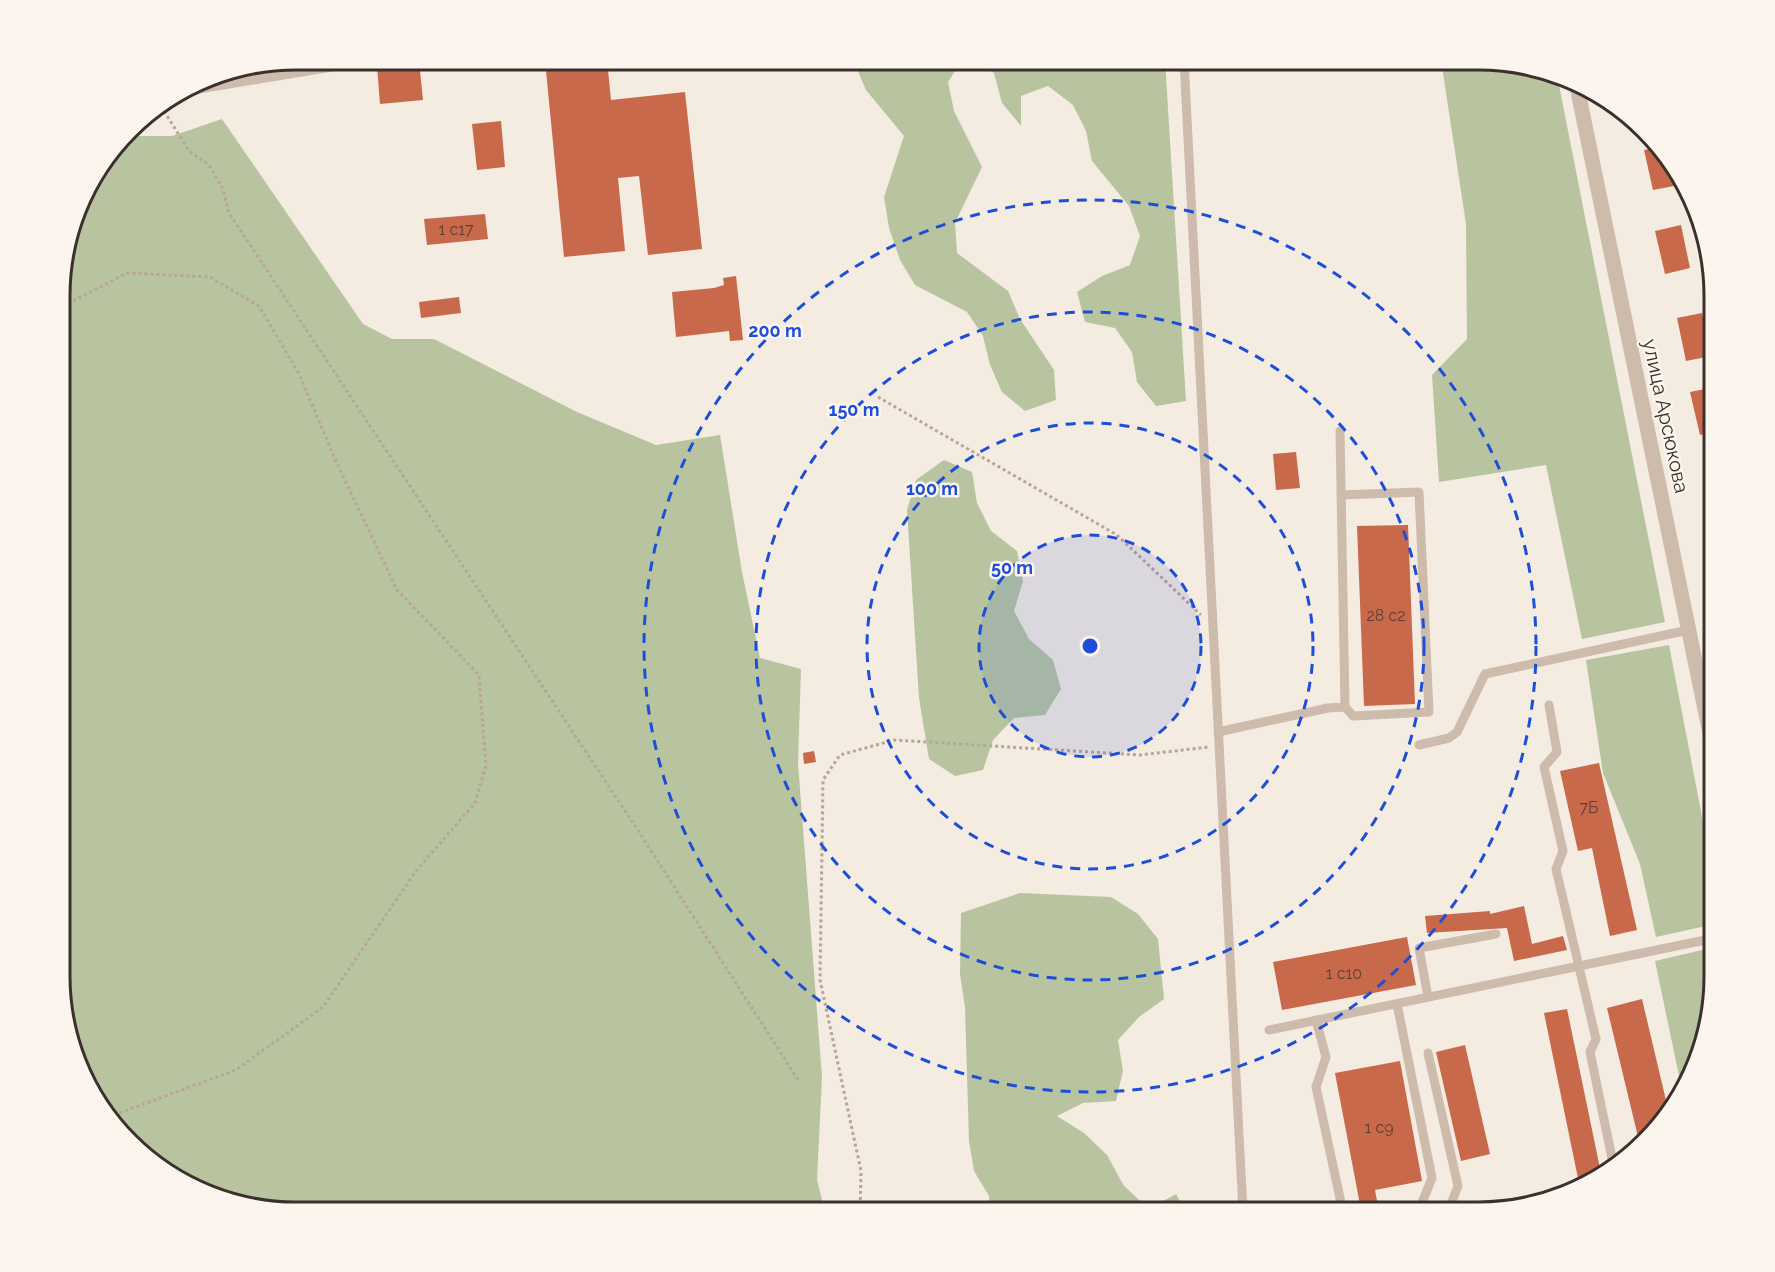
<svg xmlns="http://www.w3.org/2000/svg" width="1775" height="1272" viewBox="0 0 1775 1272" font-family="Raleway,sans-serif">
  <rect width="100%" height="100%" fill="#f4ebe1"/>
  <g fill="#b8c4a0">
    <polygon points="853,60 962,60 948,82 954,111 982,167 955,223 957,253 1008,291 1020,319 1054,370 1056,400 1025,411 1002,392 990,365 983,336 967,312 915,285 900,260 889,228 884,197 904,136 866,90"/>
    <polygon points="973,60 1165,60 1186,401 1156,406 1137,382 1132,352 1115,328 1085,322 1077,292 1102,276 1130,265 1140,236 1129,206 1092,161 1086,131 1073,105 1048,86 1021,96 1021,126 1002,103 994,73"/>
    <polygon points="1441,60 1493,60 1557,75 1665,622 1582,639 1546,465 1439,482 1432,375 1467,339 1466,224"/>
    <polygon points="222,119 363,324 392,339 434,339 577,412 656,445 720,435 742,572 760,658 801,669 798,763 822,1077 817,1180 825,1212 282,1212 220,1199 152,1163 92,1093 62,1006 62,266 85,192 127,136 172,136"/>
    <polygon points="944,460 972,472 977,503 991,531 1017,551 1023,581 1014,611 1029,639 1053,660 1061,689 1045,715 1014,718 993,740 983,770 955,776 929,759 919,698 907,510 916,480"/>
    <polygon points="1669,645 1715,884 1715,924 1656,937 1640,864 1603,773 1586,660"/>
    <polygon points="1020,893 1111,897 1138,914 1158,939 1164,999 1139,1017 1118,1040 1123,1071 1116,1101 1083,1103 1057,1116 1084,1133 1107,1155 1124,1186 1149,1209 1176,1194 1186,1212 990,1212 989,1196 974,1171 969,1141 965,1007 960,974 961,913"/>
    <polygon points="1715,947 1715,990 1702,1052 1682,1090 1655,961"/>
  </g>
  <g fill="#c8694b">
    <polygon points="545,60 607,60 611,100 685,92 702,249 648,255 639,176 618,178 625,251 564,257"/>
    <polygon points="419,61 423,100 380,104 377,66"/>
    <polygon points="501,121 505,167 477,170 472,124"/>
    <polygon points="1655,148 1670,167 1674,186 1653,190 1644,150"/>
    <polygon points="485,214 488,239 427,245 424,219"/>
    <polygon points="1681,225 1690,268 1665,274 1655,231"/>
    <polygon points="736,276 743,340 730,341 729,331 676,337 672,292 714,288 724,285 723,278"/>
    <polygon points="459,297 461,313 421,318 419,302"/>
    <polygon points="1702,313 1711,356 1686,361 1677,318"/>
    <polygon points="1715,387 1715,432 1700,435 1690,392"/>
    <polygon points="1296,452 1300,488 1276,490 1273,454"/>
    <polygon points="1408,525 1415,704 1364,706 1357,526"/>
    <polygon points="814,751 816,762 804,764 803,753"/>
    <polygon points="1599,763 1637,930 1610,936 1592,848 1578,851 1560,771"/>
    <polygon points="1524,906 1532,944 1563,936 1567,950 1514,961 1507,928 1427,933 1425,916 1490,911 1490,914"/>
    <polygon points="1407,937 1416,985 1282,1010 1273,962"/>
    <polygon points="1642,999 1669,1113 1666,1120 1639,1141 1607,1008"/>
    <polygon points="1567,1009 1601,1173 1580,1188 1544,1013"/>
    <polygon points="1465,1045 1490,1154 1461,1161 1436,1052"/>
    <polygon points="1400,1061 1422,1181 1375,1190 1378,1206 1361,1210 1335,1073"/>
  </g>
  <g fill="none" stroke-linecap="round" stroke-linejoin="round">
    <g stroke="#b9a596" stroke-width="3" stroke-dasharray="3 3" stroke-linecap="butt">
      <polyline points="161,106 189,151 209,165 223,189 229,213 641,835 800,1083"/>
      <polyline points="62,301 69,303 127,273 210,277 259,306 299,374 335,459 397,590 479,675 486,765 475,803 416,871 323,1007 236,1070 111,1116"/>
      <polyline points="878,397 1117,535 1201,615"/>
      <polyline points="860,1212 861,1171 820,980 823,780 840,755 894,740 1140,755 1209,747"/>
    </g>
    <g stroke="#cdbbac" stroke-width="9">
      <polyline points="1184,60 1243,1212"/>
      <polyline points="179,95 199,89 374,60"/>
      <polyline points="1341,495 1419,492 1429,712 1353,716 1345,707"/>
      <polyline points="1699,685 1715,682"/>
      <polyline points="1549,705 1557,752 1544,767 1563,851 1556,869 1596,1039 1590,1052 1613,1163"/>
      <polyline points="1218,732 1328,708 1345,707 1340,431"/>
      <polyline points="1419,745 1449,738 1457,732 1485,674 1688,630"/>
      <polyline points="1428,997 1419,948 1496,934"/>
      <polyline points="1397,1004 1432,1178 1419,1210 1408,1212"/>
      <polyline points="1316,1020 1326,1057 1316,1087 1343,1212"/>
      <polyline points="1269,1030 1715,938"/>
      <polyline points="1428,1053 1458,1186 1448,1212"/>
    </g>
    <polyline stroke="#cdbbac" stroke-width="15" points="1576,82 1715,758"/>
  </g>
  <circle cx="1090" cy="646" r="111" fill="#1d4ed8" fill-opacity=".12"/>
  <g fill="none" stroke="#1d4ed8" stroke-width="3" stroke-dasharray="10 8">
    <circle cx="1090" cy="646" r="111"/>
    <circle cx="1090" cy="646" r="223"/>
    <circle cx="1090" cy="646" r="334"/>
    <circle cx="1090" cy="646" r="446"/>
  </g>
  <g text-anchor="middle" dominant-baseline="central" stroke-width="5" stroke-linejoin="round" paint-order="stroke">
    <g font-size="16" fill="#5e3e33">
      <text x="456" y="229">1 с17</text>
      <text x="1386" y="615">28 с2</text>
      <text x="1589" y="807">7Б</text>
      <text x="1344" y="973">1 с10</text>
      <text x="1379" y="1127">1 с9</text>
    </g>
    <g font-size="20" fill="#3b302b" stroke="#fbf5ee">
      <text transform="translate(1666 416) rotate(78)">улица Арсюкова</text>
    </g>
  </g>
  <path d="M0 0H1775V1272H0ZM296 70H1478A226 226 0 0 1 1704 296V976A226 226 0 0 1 1478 1202H296A226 226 0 0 1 70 976V296A226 226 0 0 1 296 70Z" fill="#fbf5ee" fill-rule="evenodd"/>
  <path fill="none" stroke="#3b302b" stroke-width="3" d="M296 70H1478A226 226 0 0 1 1704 296V976A226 226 0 0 1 1478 1202H296A226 226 0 0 1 70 976V296A226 226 0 0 1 296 70Z"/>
  <circle cx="1090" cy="646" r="9" fill="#1d4ed8" stroke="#fbf5ee" stroke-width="3"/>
  <g font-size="18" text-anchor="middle" font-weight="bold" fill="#1d4ed8" stroke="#fbf5ee" stroke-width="5" stroke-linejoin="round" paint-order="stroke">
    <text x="775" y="337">200 m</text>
    <text x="854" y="416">150 m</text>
    <text x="932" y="495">100 m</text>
    <text x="1012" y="574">50 m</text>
  </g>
</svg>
